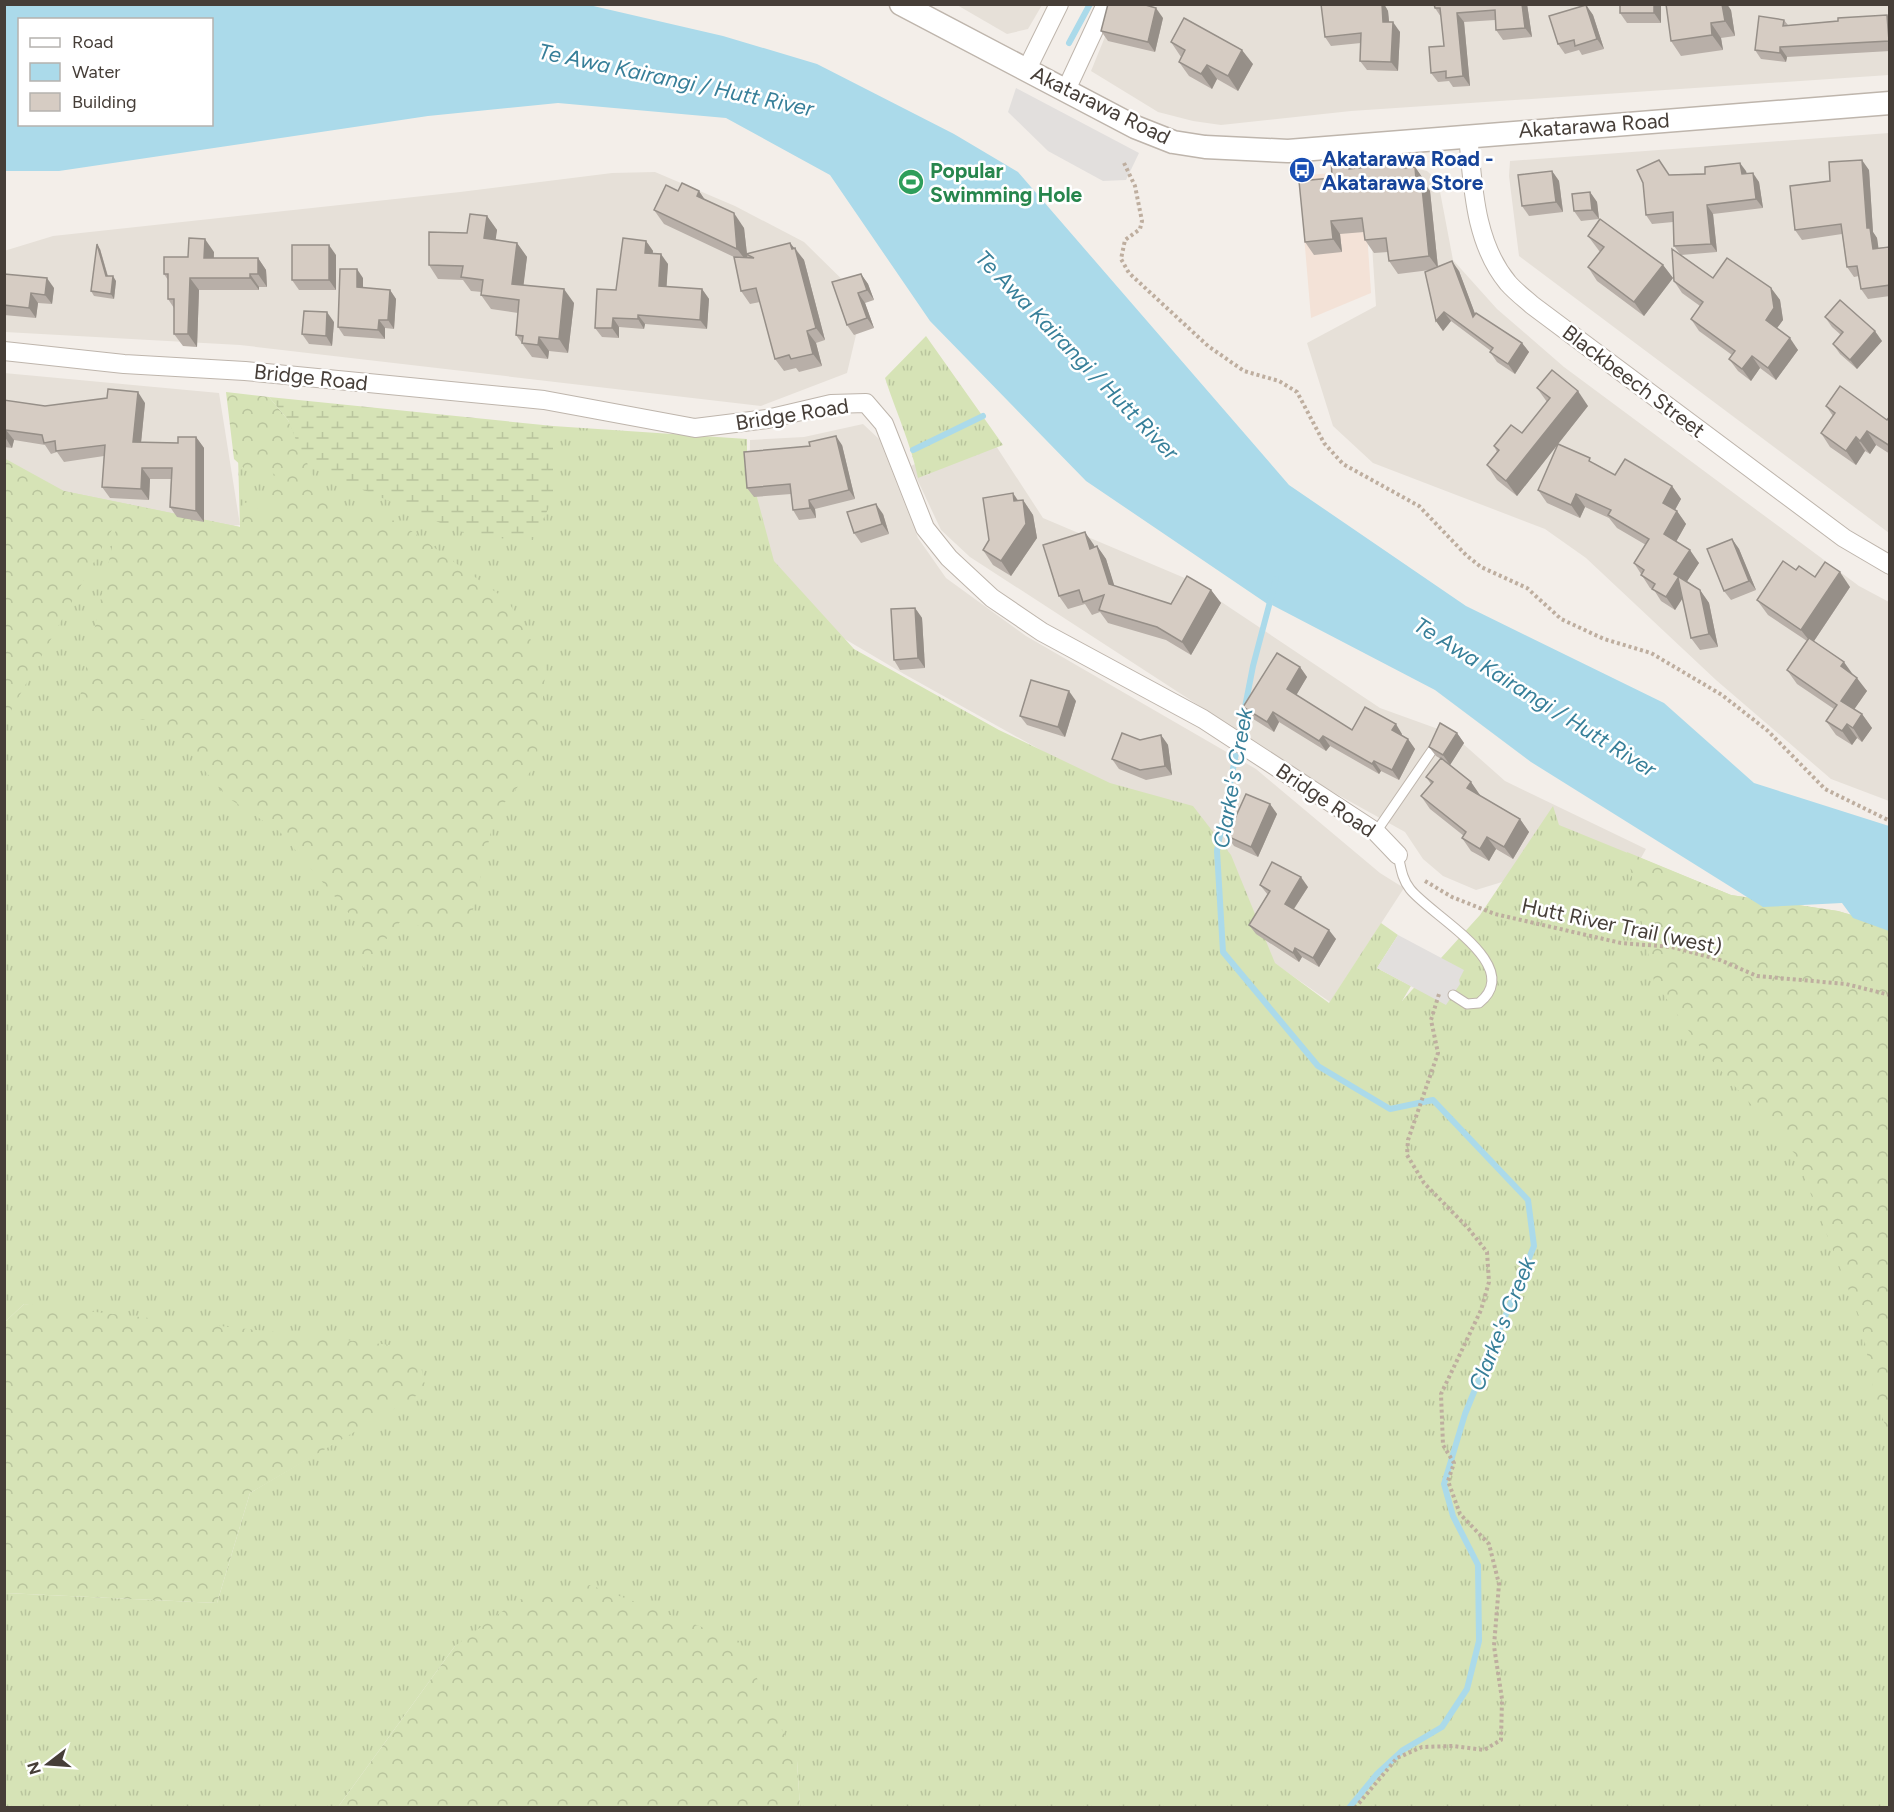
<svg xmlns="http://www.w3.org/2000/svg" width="1894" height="1812" viewBox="0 0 1894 1812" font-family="Figtree,sans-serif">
  <defs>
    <pattern id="grass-tufts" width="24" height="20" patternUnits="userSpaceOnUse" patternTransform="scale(1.5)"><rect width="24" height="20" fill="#d6e3b6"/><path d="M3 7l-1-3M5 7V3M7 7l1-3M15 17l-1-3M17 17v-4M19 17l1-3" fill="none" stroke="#b9c49d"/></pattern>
    <pattern id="forest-crowns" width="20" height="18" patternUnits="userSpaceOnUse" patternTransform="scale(1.5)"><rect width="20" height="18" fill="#d6e3b6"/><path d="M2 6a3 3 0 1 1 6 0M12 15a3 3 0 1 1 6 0" fill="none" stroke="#b9c49d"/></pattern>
    <pattern id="wetland-marsh" width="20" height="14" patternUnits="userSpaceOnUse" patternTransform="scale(1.5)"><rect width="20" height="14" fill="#d6e3b6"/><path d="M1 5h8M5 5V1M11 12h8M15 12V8" fill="none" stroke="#b9c49d"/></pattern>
  </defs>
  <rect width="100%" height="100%" fill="#f3eee9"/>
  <g fill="#e6e0d8">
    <polygon points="957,5 1042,5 1028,29 1007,34"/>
    <polygon points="1118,5 1889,5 1889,75 1351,111 1221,125 1193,121 1158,112 1091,71"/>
    <polygon points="1889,133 1889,533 1519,256 1509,176 1510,161"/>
    <polygon points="1410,167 1427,171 1438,181 1453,260 1497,309 1564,367 1859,586 1889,602 1889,801 1831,779 1716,680 1586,558 1545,529 1373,463 1333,426 1307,343 1376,306 1367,169"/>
    <polygon points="655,172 735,206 804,242 864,301 847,373 761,406 240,345 5,332 4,251 53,236 460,192 612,173"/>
    <polygon points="4,373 219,393 240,525 216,528 5,491"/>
    <polygon points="863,424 879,439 918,538 946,578 1026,636 1256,769 1380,873 1404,888 1330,1002 1244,942 1091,778 904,674 789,606 749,509 750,440 804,437"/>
    <polygon points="985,429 1043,518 1187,579 1380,708 1452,734 1505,781 1646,849 1615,904 1515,878 1476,890 1443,876 1423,859 1405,832 1268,756 1258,744 970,557 941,530 911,466"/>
  </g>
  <polygon fill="#f3e2d7" points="1363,170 1371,293 1311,318 1299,176"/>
  <g fill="url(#grass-tufts)">
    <path d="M 926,336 L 1003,445 L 918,478 C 911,444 896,412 885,378 Z"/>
    <polygon points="237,419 552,437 553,426 747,439 747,474 751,475 774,561 854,649 999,730 1110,783 1193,806 1231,855 1275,963 1329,1003 1381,923 1398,935 1377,968 1411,986 1402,1001 1480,915 1553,806 1559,825 1731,895 1838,911 1889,926 1889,1807 800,1807 797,1761 455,1646 338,1807 5,1807 5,1593 217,1603 250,1493 425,1389 24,1304 5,1322 5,479 240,527"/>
  </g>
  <g fill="url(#forest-crowns)">
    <polygon points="226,392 269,397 288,420 325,503 399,522 508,601 546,666 536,765 495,814 467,936 400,922 363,968 358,924 280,832 227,797 163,721 76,715 118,519 8,716 5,716 4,458 64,491 240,527 244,502 273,517 269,494 279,478 262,465 245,469 234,459"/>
    <polygon points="1627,852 1731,895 1838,911 1889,926 1889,1436 1875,1397 1861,1321 1795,1154 1700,1047 1654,981"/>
    <polygon points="24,1304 417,1348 426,1390 250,1493 217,1603 5,1593 5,1322"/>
    <polygon points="590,1585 739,1641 797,1761 800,1807 338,1807 455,1646 518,1600"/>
  </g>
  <polygon fill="url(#wetland-marsh)" points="269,397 553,426 553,499 533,540 473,537 338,479 304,460 288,420"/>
  <g fill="#e2dfdd">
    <polygon points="1016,88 1139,153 1126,180 1103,181 1048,151 1008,112"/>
    <polygon points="1398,935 1464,970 1459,980 1460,984 1446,1005 1377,968"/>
  </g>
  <path fill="#abdaea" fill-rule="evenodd" d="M 4,5 L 589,5 L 723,36 L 817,64 L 954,134 L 1018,172 L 1289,485 L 1466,606 L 1664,703 L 1754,783 L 1889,826 L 1889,931 L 1853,918 L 1842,903 L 1763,907 L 1531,762 L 1435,690 L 1272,605 L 1275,577 L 1269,605 L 1086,481 L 930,321 L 830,175 L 726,118 L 558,103 L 428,116 L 59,171 L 5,171 ZM 20,20 L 212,20 L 212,124 L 20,124 Z"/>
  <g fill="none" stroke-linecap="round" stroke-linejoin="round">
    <g stroke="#abdaea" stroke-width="6">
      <polyline points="1069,43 1090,4"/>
      <polyline points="913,450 983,416"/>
      <polyline points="1276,579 1253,666 1217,851 1223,952 1318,1066 1390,1109 1433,1100 1528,1200 1534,1246 1465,1414 1444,1484 1453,1516 1478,1565 1479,1641 1467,1689 1442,1727 1403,1750 1377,1774 1349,1808"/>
    </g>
    <g stroke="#beb5ac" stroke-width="11">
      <g id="service">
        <polyline points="1376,832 1433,749"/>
        <path d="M 1398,855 C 1401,868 1402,879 1410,889 C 1431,916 1526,965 1479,1003 L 1467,1004 L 1453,995"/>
      </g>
    </g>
    <g stroke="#beb5ac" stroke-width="20">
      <g id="minor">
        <polyline points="1027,69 1059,4"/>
        <polyline points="1066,90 1106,4"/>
        <path d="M 1468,135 C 1473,185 1474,242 1508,283 C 1515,291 1524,298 1532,305 L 1844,538 L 1890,565"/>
        <polyline points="4,351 124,364 245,371 544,400 695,428 767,419 831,404 866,403 884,424 925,528 949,558 992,598 1042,632 1203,719 1376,832 1398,855"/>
      </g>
    </g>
    <g stroke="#beb5ac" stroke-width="25">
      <polyline id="tertiary" points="901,4 1135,127 1173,142 1205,147 1288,151 1890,103"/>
    </g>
    <g stroke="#beae9f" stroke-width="4" stroke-dasharray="3 3" stroke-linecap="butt">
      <polyline points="1124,163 1135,186 1142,221 1140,229 1125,240 1121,259 1129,273 1208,346 1244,371 1279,381 1297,392 1324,443 1343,464 1419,506 1466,555 1481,567 1527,588 1561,619 1604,639 1651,653 1722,695 1768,731 1825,789 1890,821"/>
      <polyline points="1425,881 1452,897 1495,914 1621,943 1672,947 1720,960 1757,976 1846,984 1890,995"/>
      <polyline points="1355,1808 1397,1758 1422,1747 1453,1746 1484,1750 1501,1740 1502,1699 1494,1646 1499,1584 1489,1544 1460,1514 1448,1481 1454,1463 1443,1445 1441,1394 1481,1310 1489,1282 1487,1252 1468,1228 1424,1183 1407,1155 1408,1140 1438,1053 1431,1020 1439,994"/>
    </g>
    <use href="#service" stroke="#fff" stroke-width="9"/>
    <use href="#minor" stroke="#fff" stroke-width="18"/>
    <use href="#tertiary" stroke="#fff" stroke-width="22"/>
  </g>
  <g fill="#b8afa8">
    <polygon points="1321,4 1384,4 1388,11 1389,22 1400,32 1398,71 1367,70 1360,61 1361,43 1331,46 1325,37"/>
    <polygon points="1527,4 1532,37 1503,40 1496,30 1495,20 1464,22 1470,86 1453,87 1449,81 1438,82 1431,73 1444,46 1441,17 1435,8"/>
    <polygon points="1620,4 1661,4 1661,23 1627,23 1620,13"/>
    <polygon points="1586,5 1593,15 1604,49 1582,55 1579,50 1565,54 1558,44"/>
    <polygon points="1731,10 1735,36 1721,38 1723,50 1681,56 1671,41"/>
    <polygon points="1887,15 1890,19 1890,51 1787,57 1786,62 1761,59 1755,50 1784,20 1788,25 1838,21"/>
    <polygon points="1163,18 1155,52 1108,41 1101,31"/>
    <polygon points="1171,42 1253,64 1238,91 1217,79 1212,89 1189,76 1179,62 1181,57"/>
    <polygon points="1347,156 1356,168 1415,167 1424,180 1424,183 1430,191 1438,267 1459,271 1475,314 1522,343 1529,352 1515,374 1497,362 1490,352 1491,351 1451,321 1443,331 1436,321 1430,270 1398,274 1389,261 1388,252 1374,253 1365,240 1364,232 1340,234 1342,252 1314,255 1305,242 1332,178"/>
    <polygon points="1869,170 1873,232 1877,238 1878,248 1889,247 1890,248 1890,296 1868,299 1861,289 1859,276 1854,277 1847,267 1842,234 1802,240 1795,230 1830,181"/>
    <polygon points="1552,171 1559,181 1563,212 1529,216 1522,206"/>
    <polygon points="1746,171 1747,174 1759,182 1763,208 1713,214 1717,252 1681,255 1713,278 1771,288 1780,300 1783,320 1777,328 1798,350 1776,380 1760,368 1751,381 1738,371 1729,359 1732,355 1699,331 1691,319 1700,306 1682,293 1674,281 1680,254 1674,246 1673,222 1652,224 1646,215 1643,183 1669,175"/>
    <polygon points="699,191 705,200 744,228 747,254 790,243 794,248 795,248 804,260 825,340 816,343 822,366 799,372 796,368 784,371 775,359 760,302 750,304 741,291 734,257 664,224 654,210"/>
    <polygon points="1590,192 1597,202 1599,219 1663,265 1673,278 1644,316 1597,281 1588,267 1600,252 1588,236 1599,219 1581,221 1574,211"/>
    <polygon points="487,216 497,230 495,240 517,243 527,257 523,285 574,303 568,353 549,351 548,359 532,357 516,335 518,313 491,309 481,295 482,292 471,291 463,280 438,279 429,265"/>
    <polygon points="646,241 653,251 653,253 668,264 666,287 702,289 709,299 707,329 645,324 644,329 619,327 619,338 602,337 595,328 616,290"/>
    <polygon points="100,249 108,276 116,281 114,299 94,296 91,291"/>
    <polygon points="214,252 214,258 258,258 266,270 267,287 259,287 259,290 199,290 197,347 183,346 174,334 174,308 168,299 168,280 164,274 188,257"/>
    <polygon points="336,255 336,290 299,290 292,280"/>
    <polygon points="4,274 54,288 52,304 38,303 36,318 4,315"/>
    <polygon points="861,274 868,284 874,300 865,303 874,328 854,335 847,325"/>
    <polygon points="363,278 363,288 390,290 396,299 394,329 385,328 385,339 344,336 338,327"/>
    <polygon points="1825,317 1882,341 1857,369 1840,354 1833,344 1841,335 1832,327"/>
    <polygon points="334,322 332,346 309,344 302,334"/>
    <polygon points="1537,388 1588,406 1517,496 1497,480 1487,465 1497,452 1494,446 1522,433 1547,402"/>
    <polygon points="4,400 45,406 145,403 141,442 178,443 196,437 204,448 204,522 177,517 170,507 171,479 150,479 149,500 110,498 102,487 104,456 64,462 57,452 51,454 45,445 14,440 12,448 4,447"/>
    <polygon points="1826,406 1887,420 1890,416 1890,454 1876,445 1870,454 1865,451 1856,465 1830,447 1821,433 1833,416"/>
    <polygon points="842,445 855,499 815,509 816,518 799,520 793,510 791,494 754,497 747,488"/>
    <polygon points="1594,463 1615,475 1672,486 1681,499 1675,510 1677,511 1686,524 1676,542 1699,563 1687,581 1700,590 1709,603 1718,647 1700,650 1691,638 1683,598 1675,610 1661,601 1654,590 1650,588 1634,563 1646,545 1617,528 1609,518 1585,507 1580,518 1547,503 1538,490"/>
    <polygon points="1023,500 1033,515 1037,538 1011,576 993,565 983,550 1018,501"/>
    <polygon points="883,514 889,534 861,543 854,533"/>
    <polygon points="1732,539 1739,549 1756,590 1731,600 1724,591"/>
    <polygon points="1094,545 1094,547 1097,546 1106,559 1114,586 1171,604 1211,590 1221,603 1191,655 1166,640 1108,623 1100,612 1092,615 1085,604 1068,609 1059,596"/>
    <polygon points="1796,570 1815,577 1850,587 1814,641 1852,674 1867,691 1854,709 1862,714 1872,728 1862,742 1857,738 1852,745 1836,735 1826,721 1834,709 1797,684 1787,670 1807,641 1768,615 1757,600"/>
    <polygon points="915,608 922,618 925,668 900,670 894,660"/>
    <polygon points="1300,667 1307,677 1296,695 1352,730 1402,734 1402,735 1408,739 1415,749 1399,780 1381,771 1379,774 1330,746 1326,751 1279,722 1274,732 1250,717 1243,707"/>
    <polygon points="1076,701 1065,737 1027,725 1020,716"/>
    <polygon points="1457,733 1464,743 1450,765 1471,782 1480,796 1520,819 1529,832 1513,859 1496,849 1489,861 1471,851 1462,838 1464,836 1430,809 1421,796 1431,784 1426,777 1441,759 1436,756 1429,747"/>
    <polygon points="1161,735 1168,745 1172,775 1146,780 1119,769 1112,759 1140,740"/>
    <polygon points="1270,804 1277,814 1258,857 1234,846 1227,836"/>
    <polygon points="1260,885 1308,887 1294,909 1336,939 1319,967 1302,957 1299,962 1256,934 1249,925 1268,895"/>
  </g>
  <g fill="#968f88">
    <polygon points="1382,4 1384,4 1388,11 1390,31 1383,22"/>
    <polygon points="1522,4 1527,4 1532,37 1525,28"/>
    <polygon points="1654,4 1661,4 1661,23 1654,13"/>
    <polygon points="1722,4 1727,4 1731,10 1735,36 1725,21"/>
    <polygon points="1586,5 1593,15 1604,49 1597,39"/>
    <polygon points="1156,8 1163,18 1155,52 1148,42"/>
    <polygon points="1457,13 1464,22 1470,86 1463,76"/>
    <polygon points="1887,15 1890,19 1890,42 1889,41"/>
    <polygon points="1393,22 1400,32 1398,71 1391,62"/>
    <polygon points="1711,23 1721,38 1723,50 1712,35"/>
    <polygon points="1780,47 1787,57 1786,62 1780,53"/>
    <polygon points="1242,50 1253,64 1238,91 1228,76"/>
    <polygon points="1207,65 1217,79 1212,89 1201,74"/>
    <polygon points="1347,156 1357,169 1349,169"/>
    <polygon points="1862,160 1869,170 1873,232 1877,238 1880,258 1873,249 1867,228"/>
    <polygon points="1740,163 1746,171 1748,183 1742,174"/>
    <polygon points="1415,167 1424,180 1424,183 1430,191 1438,268 1429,256"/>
    <polygon points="1552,171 1559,181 1563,212 1556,202"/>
    <polygon points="1753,173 1759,182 1763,208 1756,199"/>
    <polygon points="699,191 709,206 697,196"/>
    <polygon points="1590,192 1597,202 1599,219 1592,210"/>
    <polygon points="1707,205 1713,214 1717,252 1711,244"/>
    <polygon points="734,213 744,228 748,263 737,249"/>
    <polygon points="487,216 497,230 494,252 484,238"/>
    <polygon points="1331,221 1340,234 1342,252 1333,239"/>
    <polygon points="205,239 214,252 213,270 204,258"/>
    <polygon points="646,241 653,251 651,262 645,253"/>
    <polygon points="517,243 527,257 522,298 512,284"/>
    <polygon points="790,243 804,260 825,340 816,328"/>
    <polygon points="97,244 100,249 109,281 106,276"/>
    <polygon points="329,245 336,255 336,290 329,280"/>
    <polygon points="661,254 668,264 666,296 659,286"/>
    <polygon points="258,258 266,270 267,287 258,274"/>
    <polygon points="1452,261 1459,271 1480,327 1473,317"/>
    <polygon points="1663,265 1673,278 1644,316 1634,302"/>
    <polygon points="357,269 363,278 363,296 357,287"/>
    <polygon points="250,274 259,287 259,290 250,278"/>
    <polygon points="861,274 868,284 874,300 867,290"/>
    <polygon points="113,276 116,281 114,299 111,294"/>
    <polygon points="47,278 54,288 52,304 45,295"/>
    <polygon points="190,278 199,290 197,347 188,334"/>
    <polygon points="1771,288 1780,300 1783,320 1774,332 1766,320"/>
    <polygon points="564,289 574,303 568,353 559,339"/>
    <polygon points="702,289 709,299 707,329 700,320"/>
    <polygon points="390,290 396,299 394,329 388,320"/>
    <polygon points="31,293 38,303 36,318 29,308"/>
    <polygon points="858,293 865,303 874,328 867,318"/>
    <polygon points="327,312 334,322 332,346 326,336"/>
    <polygon points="1444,312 1451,321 1443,331 1436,321"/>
    <polygon points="638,315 645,324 644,329 638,319"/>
    <polygon points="613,318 619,327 619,338 612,328"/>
    <polygon points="379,320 385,328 385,339 378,330"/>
    <polygon points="807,331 816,343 822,366 813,354"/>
    <polygon points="1875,331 1882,341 1857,369 1850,360"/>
    <polygon points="539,337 549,351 548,359 538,345"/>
    <polygon points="1790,338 1798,350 1776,380 1768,368"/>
    <polygon points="1522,343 1529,352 1515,374 1508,364"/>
    <polygon points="1752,356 1760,368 1751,381 1742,369"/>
    <polygon points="1578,391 1588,406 1517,496 1506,481"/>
    <polygon points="138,392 145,403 140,453 133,442"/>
    <polygon points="6,430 14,440 12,448 5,437"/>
    <polygon points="1867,431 1876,445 1870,454 1860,441"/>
    <polygon points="836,436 842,445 855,499 849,490"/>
    <polygon points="196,437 204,448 204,522 196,511"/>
    <polygon points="1856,437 1865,451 1856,465 1846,451"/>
    <polygon points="142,468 150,479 149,500 141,489"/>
    <polygon points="1672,486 1681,499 1672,515 1663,503"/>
    <polygon points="1013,493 1023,508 1014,501"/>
    <polygon points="1576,494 1585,507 1580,518 1571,505"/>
    <polygon points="809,500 815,509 816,518 810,508"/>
    <polygon points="1023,500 1033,515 1037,538 1011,576 1001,561"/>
    <polygon points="876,504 883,514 889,534 882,524"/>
    <polygon points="1677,511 1686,524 1673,547 1664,534"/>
    <polygon points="1085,532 1094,545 1099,562 1090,549"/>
    <polygon points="1732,539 1739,549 1756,590 1749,581"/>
    <polygon points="1097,546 1106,559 1118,597 1109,584"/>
    <polygon points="1690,550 1699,563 1684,586 1687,591 1675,610 1666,597 1674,574"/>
    <polygon points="1840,572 1850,587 1812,644 1801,630"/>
    <polygon points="1211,590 1221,603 1191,655 1182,642"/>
    <polygon points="1700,590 1709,603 1718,647 1709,634"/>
    <polygon points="915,608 922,618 925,668 918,658"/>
    <polygon points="1844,662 1854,676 1841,666"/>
    <polygon points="1300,667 1307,677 1294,699 1287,689"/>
    <polygon points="1857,678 1867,691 1851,714 1841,701"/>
    <polygon points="1069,691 1076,701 1065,737 1058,727"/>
    <polygon points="1273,712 1279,722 1274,732 1267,722"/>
    <polygon points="1862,714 1872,728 1862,742 1853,728"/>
    <polygon points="1396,724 1402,734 1399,740 1392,730"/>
    <polygon points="1847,724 1857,738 1852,745 1842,731"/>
    <polygon points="1457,733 1464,743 1450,765 1443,755"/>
    <polygon points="1161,735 1168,745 1172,775 1165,766"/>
    <polygon points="1323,736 1330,746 1326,751 1319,741"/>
    <polygon points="1408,739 1415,749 1399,780 1392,770"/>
    <polygon points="1374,761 1381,771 1379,774 1372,764"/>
    <polygon points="1471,782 1480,795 1476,801 1467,788"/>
    <polygon points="1270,804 1277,814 1258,857 1251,847"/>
    <polygon points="1520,819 1529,832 1513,859 1504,847"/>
    <polygon points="1487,837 1496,849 1489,861 1480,849"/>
    <polygon points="1301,877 1308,887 1291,913 1285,904"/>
    <polygon points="1329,930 1336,939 1319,967 1313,958"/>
    <polygon points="1295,948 1302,957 1299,962 1293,953"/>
  </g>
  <g fill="#d6ccc3" stroke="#968f88" stroke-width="1.5">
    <polygon points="1108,4 1142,4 1156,8 1148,42 1101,31"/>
    <polygon points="1321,4 1382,4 1383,22 1393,22 1391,62 1360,61 1361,33 1325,37"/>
    <polygon points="1434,4 1522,4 1525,28 1496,30 1495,10 1457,13 1463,76 1446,78 1446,71 1431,73 1429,47 1444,46 1440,8 1435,8"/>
    <rect x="1620" y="4" width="34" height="9"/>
    <polygon points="1666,4 1722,4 1725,21 1711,23 1712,35 1671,41"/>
    <polygon points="1586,5 1597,39 1575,46 1574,40 1558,44 1549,16"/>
    <polygon points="1887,15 1889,41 1780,47 1780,53 1755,50 1759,16 1784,20 1783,26 1838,21 1838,18"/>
    <polygon points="1184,18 1242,50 1228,76 1207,65 1201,74 1179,62 1185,50 1171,42"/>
    <polygon points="1347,156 1349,169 1404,163 1404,168 1415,167 1416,179 1421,178 1429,256 1389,261 1386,238 1365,240 1362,218 1331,221 1333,239 1305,242 1299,181 1332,178 1331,157"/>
    <polygon points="1659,160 1669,175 1705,174 1705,167 1740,163 1742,174 1753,173 1756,199 1707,205 1711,244 1674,246 1673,212 1646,215 1643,183 1637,170"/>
    <polygon points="1862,160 1867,228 1870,228 1873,249 1889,247 1890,285 1861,289 1857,266 1847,267 1841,224 1795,230 1790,186 1830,181 1829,162"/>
    <polygon points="1552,171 1556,202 1522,206 1518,175"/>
    <polygon points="682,183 699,191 697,196 734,213 737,249 654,210 666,185 678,191"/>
    <polygon points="1590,192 1592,210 1574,211 1572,194"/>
    <polygon points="470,214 487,216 484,238 517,243 512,284 564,289 559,339 539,337 538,345 522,343 523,336 516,335 519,300 481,295 483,280 461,277 463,266 429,265 429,232 467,233"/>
    <polygon points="1600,219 1663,265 1634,302 1588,267 1604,247 1588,236"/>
    <polygon points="189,238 205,239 204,258 258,258 258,274 250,274 250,278 190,278 188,334 174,334 174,299 168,299 168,274 164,274 164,257 188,257"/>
    <polygon points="623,238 646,241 645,253 661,254 659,286 702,289 700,320 638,315 638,319 613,318 612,328 595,328 597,289 616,290"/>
    <polygon points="790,243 792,249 795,248 816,328 807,331 813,354 791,359 789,355 775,359 756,288 741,291 734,257 754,258 746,254"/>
    <polygon points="97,244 106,276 113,276 111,294 91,291"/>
    <rect x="292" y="245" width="37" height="35"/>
    <polygon points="1672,249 1713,278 1727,258 1771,288 1774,308 1766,320 1790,338 1768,368 1752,356 1742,369 1729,359 1735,351 1691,319 1703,302 1674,281"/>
    <polygon points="1452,261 1473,317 1476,313 1522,343 1508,364 1490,352 1493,348 1444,312 1436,321 1425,272"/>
    <polygon points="340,269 357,269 357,287 390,290 388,320 379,320 378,330 338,327"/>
    <polygon points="4,274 47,278 45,295 31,293 29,308 4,305"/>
    <polygon points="861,274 867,290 858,293 867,318 847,325 832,282"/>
    <polygon points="1840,300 1875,331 1850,360 1833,344 1843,332 1825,317"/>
    <polygon points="304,311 327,312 326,336 302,334"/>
    <polygon points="1552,370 1578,391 1506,481 1487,465 1499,450 1494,446 1511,425 1522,433 1550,398 1537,388"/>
    <polygon points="1840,386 1887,420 1890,416 1890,446 1867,431 1860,441 1856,437 1846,451 1821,433 1835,413 1826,406"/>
    <polygon points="108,389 138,392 133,442 178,443 178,437 196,437 196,511 170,507 172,468 142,468 141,489 102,487 105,445 56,451 55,441 44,443 42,435 6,430 4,437 4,400 45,406 107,398"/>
    <polygon points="836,436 849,490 809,500 810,508 793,510 790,484 747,488 744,452 810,446 809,442"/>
    <polygon points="1558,444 1590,458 1589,461 1615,475 1625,459 1672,486 1663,503 1677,511 1664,534 1690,550 1674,574 1700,590 1709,634 1691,638 1678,578 1666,597 1652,589 1655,584 1641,575 1644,570 1634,563 1649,539 1608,515 1611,510 1576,494 1571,505 1538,490"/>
    <polygon points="1013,493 1014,501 1023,500 1026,524 1001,561 983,550 989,540 983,498"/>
    <polygon points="876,504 882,524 854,533 847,512"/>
    <polygon points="1085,532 1090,549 1097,546 1109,584 1171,604 1187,576 1211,590 1182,642 1157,627 1099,610 1104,595 1083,602 1079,590 1059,596 1043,545"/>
    <polygon points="1732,539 1749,581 1724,591 1707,549"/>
    <polygon points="1783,561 1796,570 1799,566 1815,577 1825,562 1840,572 1801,630 1757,600"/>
    <polygon points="915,608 918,658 894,660 891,609"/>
    <polygon points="1809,638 1844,662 1841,666 1857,678 1841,701 1862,714 1853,728 1847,724 1842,731 1826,721 1837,705 1787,670"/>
    <polygon points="1277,653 1300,667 1287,689 1352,730 1365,707 1396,724 1392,730 1408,739 1392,770 1374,761 1372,764 1323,736 1319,741 1273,712 1267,722 1243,707"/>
    <polygon points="1031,680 1069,691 1058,727 1020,716"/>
    <polygon points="1440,723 1457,733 1443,755 1429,747"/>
    <polygon points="1122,733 1140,740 1161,735 1165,766 1140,770 1112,759"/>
    <polygon points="1441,758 1471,782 1467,788 1520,819 1504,847 1487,837 1480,849 1462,838 1466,832 1421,796 1433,782 1426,777"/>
    <polygon points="1246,794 1270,804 1251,847 1227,836"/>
    <polygon points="1272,862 1301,877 1285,904 1329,930 1313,958 1295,948 1293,953 1249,925 1270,891 1260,885"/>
  </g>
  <defs>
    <g id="bus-disc" transform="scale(1.35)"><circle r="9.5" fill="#1a4fb4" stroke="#fff"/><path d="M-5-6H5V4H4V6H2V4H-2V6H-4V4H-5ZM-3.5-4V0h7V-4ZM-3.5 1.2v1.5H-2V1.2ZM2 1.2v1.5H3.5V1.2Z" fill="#fff"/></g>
    <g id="stadium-disc" transform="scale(1.35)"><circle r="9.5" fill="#2e9e5b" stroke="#fff"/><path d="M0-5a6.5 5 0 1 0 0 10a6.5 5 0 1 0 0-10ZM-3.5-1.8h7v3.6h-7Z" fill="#fff"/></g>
  </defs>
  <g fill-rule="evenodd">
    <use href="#bus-disc" x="1302" y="170"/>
    <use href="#stadium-disc" x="911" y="182"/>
  </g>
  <g text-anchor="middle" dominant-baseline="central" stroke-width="5" stroke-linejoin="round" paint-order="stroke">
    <g font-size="21" fill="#463e38" stroke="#fff">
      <text transform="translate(1101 105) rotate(26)">Akatarawa Road</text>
      <text transform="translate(1594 125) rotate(-4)">Akatarawa Road</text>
      <text transform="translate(311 377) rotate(6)">Bridge Road</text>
      <text transform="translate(1634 381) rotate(37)">Blackbeech Street</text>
      <text transform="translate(792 414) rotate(-9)">Bridge Road</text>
      <text transform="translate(1326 800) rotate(34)">Bridge Road</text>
      <text transform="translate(1622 926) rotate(12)">Hutt River Trail (west)</text>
    </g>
    <g font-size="21" font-weight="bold" fill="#164399" stroke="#fff" text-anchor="start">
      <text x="1322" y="158">Akatarawa Road -<tspan x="1322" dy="24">Akatarawa Store</tspan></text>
    </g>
    <g font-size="21" font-weight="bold" fill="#27864d" stroke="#fff" text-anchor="start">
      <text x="930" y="170">Popular<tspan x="930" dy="24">Swimming Hole</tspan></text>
    </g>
    <g font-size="22" font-style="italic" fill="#377f99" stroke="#fff">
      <text transform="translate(676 80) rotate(12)">Te Awa Kairangi / Hutt River</text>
      <text transform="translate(1077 355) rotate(46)">Te Awa Kairangi / Hutt River</text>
      <text transform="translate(1535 697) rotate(32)">Te Awa Kairangi / Hutt River</text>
      <text transform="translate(1233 778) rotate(-80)">Clarke's Creek</text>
      <text transform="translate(1502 1324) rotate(-68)">Clarke's Creek</text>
    </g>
  </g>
  <rect width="1894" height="1812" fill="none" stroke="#463e38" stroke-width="12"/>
  <rect x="18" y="18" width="195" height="108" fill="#ffffff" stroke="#b5b2af" stroke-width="1.5"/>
  <rect x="30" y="38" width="30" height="9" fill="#ffffff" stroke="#b5b2af" stroke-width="1.5"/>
  <text x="72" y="48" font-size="18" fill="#463e38">Road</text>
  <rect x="30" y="63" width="30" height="18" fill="#abdaea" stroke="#b5b2af" stroke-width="1.5"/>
  <text x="72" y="78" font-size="18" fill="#463e38">Water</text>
  <rect x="30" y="93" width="30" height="18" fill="#d6ccc3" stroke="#b5b2af" stroke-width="1.5"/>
  <text x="72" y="108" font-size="18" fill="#463e38">Building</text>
  <g transform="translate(48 1764) rotate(253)" stroke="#ffffff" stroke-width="4.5" paint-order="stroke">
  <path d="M0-4.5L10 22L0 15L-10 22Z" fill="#463e38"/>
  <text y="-9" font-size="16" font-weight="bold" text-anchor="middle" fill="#463e38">N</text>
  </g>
</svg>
